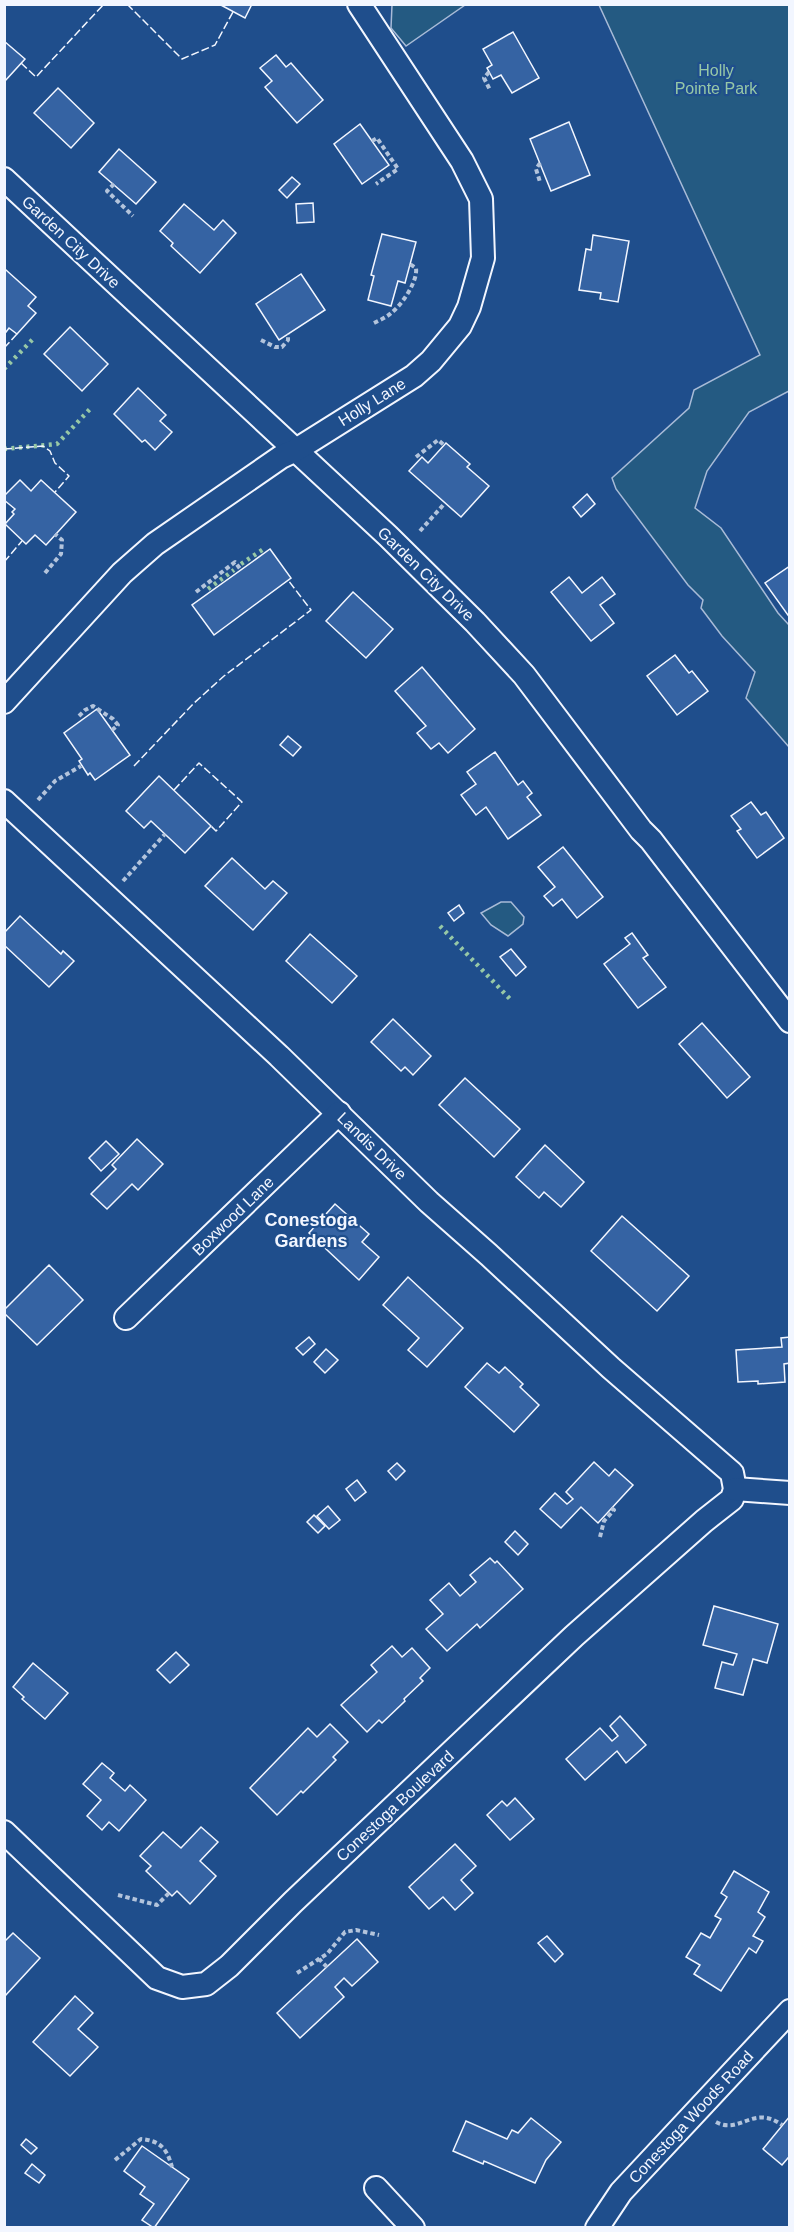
<svg xmlns="http://www.w3.org/2000/svg" width="794" height="2232" viewBox="0 0 794 2232" font-family="Arial,sans-serif">
  <rect width="100%" height="100%" fill="#1f4e8c"/>
  <g fill="#245a82" stroke="#a8bbd7" stroke-width="1.5">
    <polygon points="392,5 392,4 465,5 406,46 391,28"/>
    <polygon points="599,5 789,5 789,391 749,412 707,471 695,508 721,528 778,613 789,625 789,747 746,698 755,672 722,636 701,608 703,600 688,585 616,489 612,478 689,408 694,390 760,355"/>
    <polygon points="501,902 511,902 524,917 523,924 508,936 491,925 481,913"/>
  </g>
  <g fill="#3563a3" stroke="#f2f6ff" stroke-width="1.5">
    <polygon points="219,4 252,4 245,18"/>
    <polygon points="513,32 539,78 512,93 501,75 493,79 487,68 492,65 483,49"/>
    <polygon points="4,41 25,59 4,82"/>
    <polygon points="276,55 286,67 291,63 323,100 297,123 265,87 272,81 260,68"/>
    <polygon points="58,88 94,123 71,148 34,113"/>
    <polygon points="569,122 590,175 551,191 530,139"/>
    <polygon points="360,124 389,165 362,184 334,144"/>
    <polygon points="119,149 156,182 136,204 99,172"/>
    <polygon points="292,177 300,184 287,198 279,190"/>
    <polygon points="313,203 314,222 297,223 296,204"/>
    <polygon points="184,204 214,230 223,220 236,233 200,273 171,246 173,243 160,231"/>
    <polygon points="382,234 416,242 405,283 398,281 391,306 368,300 374,276 371,275"/>
    <polygon points="593,235 629,241 618,302 600,299 601,293 579,290 586,249 591,250"/>
    <polygon points="6,270 36,297 28,306 36,313 17,334 9,328 6,332 4,331 4,272"/>
    <polygon points="301,274 325,310 279,340 256,304"/>
    <polygon points="70,327 108,364 82,391 44,354"/>
    <polygon points="138,388 166,415 160,421 172,432 155,450 145,440 142,442 114,414"/>
    <polygon points="446,443 470,464 467,467 489,486 461,517 409,471 422,457 428,463"/>
    <polygon points="20,480 31,491 41,480 76,512 46,545 35,535 26,544 5,524 14,514 12,512 15,509 4,500 4,496"/>
    <polygon points="587,494 595,504 581,517 573,507"/>
    <polygon points="270,549 291,578 214,635 192,605"/>
    <polygon points="790,566 790,618 765,583"/>
    <polygon points="569,577 582,593 602,577 615,594 600,605 614,623 591,641 551,592"/>
    <polygon points="353,592 393,629 366,658 326,621"/>
    <polygon points="675,655 689,673 692,671 708,691 677,715 647,676"/>
    <polygon points="422,667 475,729 448,753 439,743 431,749 417,733 426,726 395,691"/>
    <polygon points="97,709 130,755 95,780 90,773 88,775 79,761 82,759 64,733"/>
    <polygon points="288,736 301,747 293,756 280,745"/>
    <polygon points="495,752 518,785 523,781 532,793 527,797 541,815 508,839 486,807 476,815 461,795 476,784 467,772"/>
    <polygon points="159,776 211,826 185,853 151,821 144,828 126,811"/>
    <polygon points="751,802 761,815 766,812 784,838 757,858 737,831 741,829 731,816"/>
    <polygon points="563,847 603,897 577,918 562,899 553,906 544,896 555,887 538,867"/>
    <polygon points="232,858 265,889 273,881 287,893 253,930 205,886"/>
    <polygon points="459,905 464,913 454,921 448,913"/>
    <polygon points="20,916 61,954 63,951 74,961 49,987 4,945 4,933"/>
    <polygon points="632,933 648,955 643,958 666,987 638,1008 604,964 630,944 625,938"/>
    <polygon points="310,934 357,976 332,1003 286,961"/>
    <polygon points="511,949 526,967 516,976 500,957"/>
    <polygon points="393,1019 431,1056 413,1075 405,1067 401,1071 371,1042"/>
    <polygon points="702,1023 750,1077 727,1098 679,1044"/>
    <polygon points="465,1078 520,1129 494,1157 439,1105"/>
    <polygon points="137,1139 163,1164 138,1190 132,1184 107,1209 91,1194 116,1169 112,1165"/>
    <polygon points="106,1141 119,1154 101,1171 89,1158"/>
    <polygon points="545,1145 584,1182 561,1207 544,1192 539,1198 516,1177"/>
    <polygon points="335,1204 369,1234 362,1242 379,1257 359,1280 309,1233"/>
    <polygon points="622,1216 689,1276 657,1311 591,1251"/>
    <polygon points="49,1265 83,1300 37,1345 4,1313 4,1310"/>
    <polygon points="408,1277 463,1328 427,1367 408,1350 419,1338 383,1305"/>
    <polygon points="309,1337 315,1344 303,1355 296,1348"/>
    <polygon points="790,1337 790,1363 784,1364 785,1382 758,1384 758,1381 738,1382 736,1350 782,1347 781,1338"/>
    <polygon points="326,1349 338,1360 325,1373 314,1362"/>
    <polygon points="487,1363 499,1373 505,1367 523,1384 520,1387 539,1405 514,1432 465,1387"/>
    <polygon points="594,1462 609,1476 615,1469 633,1485 598,1523 581,1507 561,1528 540,1509 555,1493 567,1504 573,1499 566,1492"/>
    <polygon points="397,1463 405,1471 396,1480 388,1471"/>
    <polygon points="357,1480 366,1492 355,1501 346,1489"/>
    <polygon points="328,1506 340,1520 329,1529 317,1516"/>
    <polygon points="314,1515 325,1526 318,1533 307,1522"/>
    <polygon points="515,1531 528,1544 518,1555 505,1542"/>
    <polygon points="490,1558 495,1563 497,1561 523,1589 480,1628 477,1624 447,1651 426,1629 443,1614 430,1600 449,1583 460,1596 476,1582 470,1575"/>
    <polygon points="714,1606 778,1624 767,1663 753,1659 743,1695 715,1688 722,1662 733,1665 737,1654 703,1645"/>
    <polygon points="392,1646 402,1657 412,1648 430,1668 420,1678 423,1681 404,1699 405,1701 382,1723 379,1720 367,1732 341,1705 377,1672 371,1665"/>
    <polygon points="176,1652 189,1665 170,1683 157,1670"/>
    <polygon points="33,1663 68,1693 45,1719 22,1699 24,1697 13,1687"/>
    <polygon points="620,1716 646,1745 626,1763 617,1751 585,1780 566,1759 600,1728 612,1741 618,1736 610,1726"/>
    <polygon points="330,1724 348,1742 333,1757 336,1760 303,1793 301,1791 277,1815 250,1788 308,1728 317,1737"/>
    <polygon points="102,1763 114,1773 110,1778 125,1791 130,1785 146,1800 119,1831 109,1822 102,1830 87,1816 101,1800 83,1784"/>
    <polygon points="515,1798 534,1819 510,1840 487,1815 502,1801 507,1806"/>
    <polygon points="201,1827 218,1842 200,1861 216,1876 190,1904 177,1891 172,1896 169,1893 146,1871 151,1866 140,1856 163,1832 181,1848"/>
    <polygon points="455,1844 476,1866 461,1880 473,1893 455,1910 443,1897 429,1909 409,1887"/>
    <polygon points="734,1871 769,1892 758,1912 765,1917 753,1936 763,1941 756,1953 749,1948 721,1991 694,1974 700,1965 686,1957 701,1933 710,1938 721,1919 715,1916 727,1897 721,1893"/>
    <polygon points="13,1933 40,1958 4,1997 4,1942"/>
    <polygon points="547,1936 563,1954 555,1962 538,1943"/>
    <polygon points="357,1939 378,1962 352,1986 344,1978 335,1987 344,1997 300,2038 277,2013"/>
    <polygon points="75,1996 93,2013 78,2029 98,2047 70,2076 33,2042"/>
    <polygon points="790,2116 790,2159 788,2158 782,2165 763,2149"/>
    <polygon points="531,2118 561,2142 546,2160 535,2183 484,2161 483,2164 453,2151 466,2121 507,2139 512,2130 518,2133"/>
    <polygon points="26,2139 37,2148 31,2154 21,2145"/>
    <polygon points="142,2146 189,2179 154,2228 142,2220 154,2204 140,2194 145,2187 124,2171"/>
    <polygon points="32,2164 45,2175 39,2183 25,2173"/>
  </g>
  <g fill="none" stroke-linecap="round" stroke-linejoin="round">
    <g stroke="#f2f6ff" stroke-width="26">
      <g id="street">
        <polyline points="4,179 388,536 475,622 524,675 641,830 651,840 790,1021"/>
        <polyline points="4,702 122,573 155,544 281,457 296,450 414,376 431,361 460,326 469,307 483,258 481,199 462,161 359,4"/>
        <polyline points="4,801 279,1056 429,1202 489,1255 611,1368 732,1473 735,1489 732,1499 704,1521 574,1636 293,1902 229,1966 206,1984 182,1987 157,1978 4,1832"/>
        <polyline points="126,1318 339,1113"/>
        <polyline points="735,1489 790,1493"/>
        <polyline points="376,2188 413,2228"/>
        <polyline points="597,2228 621,2192 790,2011"/>
      </g>
    </g>
    <g stroke="#b3c4dc" stroke-width="4" stroke-dasharray="4.5 3" stroke-linecap="butt">
      <polyline points="489,72 484,78 490,90"/>
      <polyline points="372,141 377,138 398,169 376,184"/>
      <polyline points="540,163 536,169 540,182"/>
      <polyline points="114,184 107,191 133,216"/>
      <path d="M 374,323 C 380,320 387,317 391,313 C 402,305 418,281 416,268 L 410,264"/>
      <polyline points="261,340 275,347 282,347 288,340 288,334"/>
      <polyline points="416,457 438,440 444,445"/>
      <polyline points="420,531 445,503"/>
      <polyline points="45,573 61,554 62,540 55,534"/>
      <polyline points="196,592 235,562 241,570"/>
      <polyline points="79,716 85,710 93,706 113,719 118,725 112,730"/>
      <polyline points="38,800 55,781 81,766"/>
      <polyline points="123,881 165,834"/>
      <polyline points="789,1106 790,1106"/>
      <polyline points="600,1537 604,1521 614,1510 611,1508"/>
      <polyline points="118,1895 157,1905 169,1893"/>
      <polyline points="327,1967 319,1959 327,1954 345,1932 356,1930 379,1935"/>
      <polyline points="297,1973 319,1959"/>
      <path d="M 716,2122 C 740,2135 753,2104 782,2125"/>
      <path d="M 115,2160 L 141,2139 C 161,2141 167,2149 172,2167"/>
    </g>
    <use href="#street" stroke="#1f4e8c" stroke-width="22"/>
    <g stroke="#97c8a6" stroke-width="4.5" stroke-dasharray="3 4.5" stroke-linecap="butt">
      <polyline points="4,369 34,338"/>
      <polyline points="4,449 57,444 91,408"/>
      <polyline points="241,564 265,548"/>
      <polyline points="208,589 234,570"/>
      <polyline points="440,926 510,999"/>
    </g>
    <g stroke="#f2f6ff" stroke-width="1.5" stroke-dasharray="8 3" stroke-linecap="butt">
      <polyline points="127,4 182,59 215,45 233,12"/>
      <polyline points="21,63 36,77 104,4"/>
      <polyline points="4,348 17,334"/>
      <polyline points="4,449 43,446 50,451 55,463 69,476 55,492"/>
      <polyline points="4,562 22,541"/>
      <polyline points="134,766 193,704 224,676 311,610 288,580"/>
      <polyline points="174,790 199,763 242,802 216,831 211,826"/>
    </g>
  </g>
  <g text-anchor="middle" dominant-baseline="central" stroke-width="4.5" stroke-linejoin="round" paint-order="stroke">
    <g font-size="16" fill="#97c8a6" stroke="#1f4e8c">
      <text x="716" y="70">Holly<tspan x="716" dy="18">Pointe Park</tspan></text>
    </g>
    <g font-size="16" fill="#f2f6ff" stroke="#1f4e8c">
      <text transform="translate(71 242) rotate(43)">Garden City Drive</text>
      <text transform="translate(372 402) rotate(-32)">Holly Lane</text>
      <text transform="translate(426 574) rotate(44)">Garden City Drive</text>
      <text transform="translate(372 1146) rotate(44)">Landis Drive</text>
      <text transform="translate(233 1216) rotate(-44)">Boxwood Lane</text>
      <text transform="translate(395 1806) rotate(-43)">Conestoga Boulevard</text>
      <text transform="translate(691 2117) rotate(-47)">Conestoga Woods Road</text>
    </g>
    <g font-size="18" font-weight="bold" fill="#f2f6ff" stroke="#1f4e8c">
      <text x="311" y="1220">Conestoga<tspan x="311" dy="21">Gardens</tspan></text>
    </g>
  </g>
  <rect width="794" height="2232" fill="none" stroke="#f2f6ff" stroke-width="12"/>
</svg>
